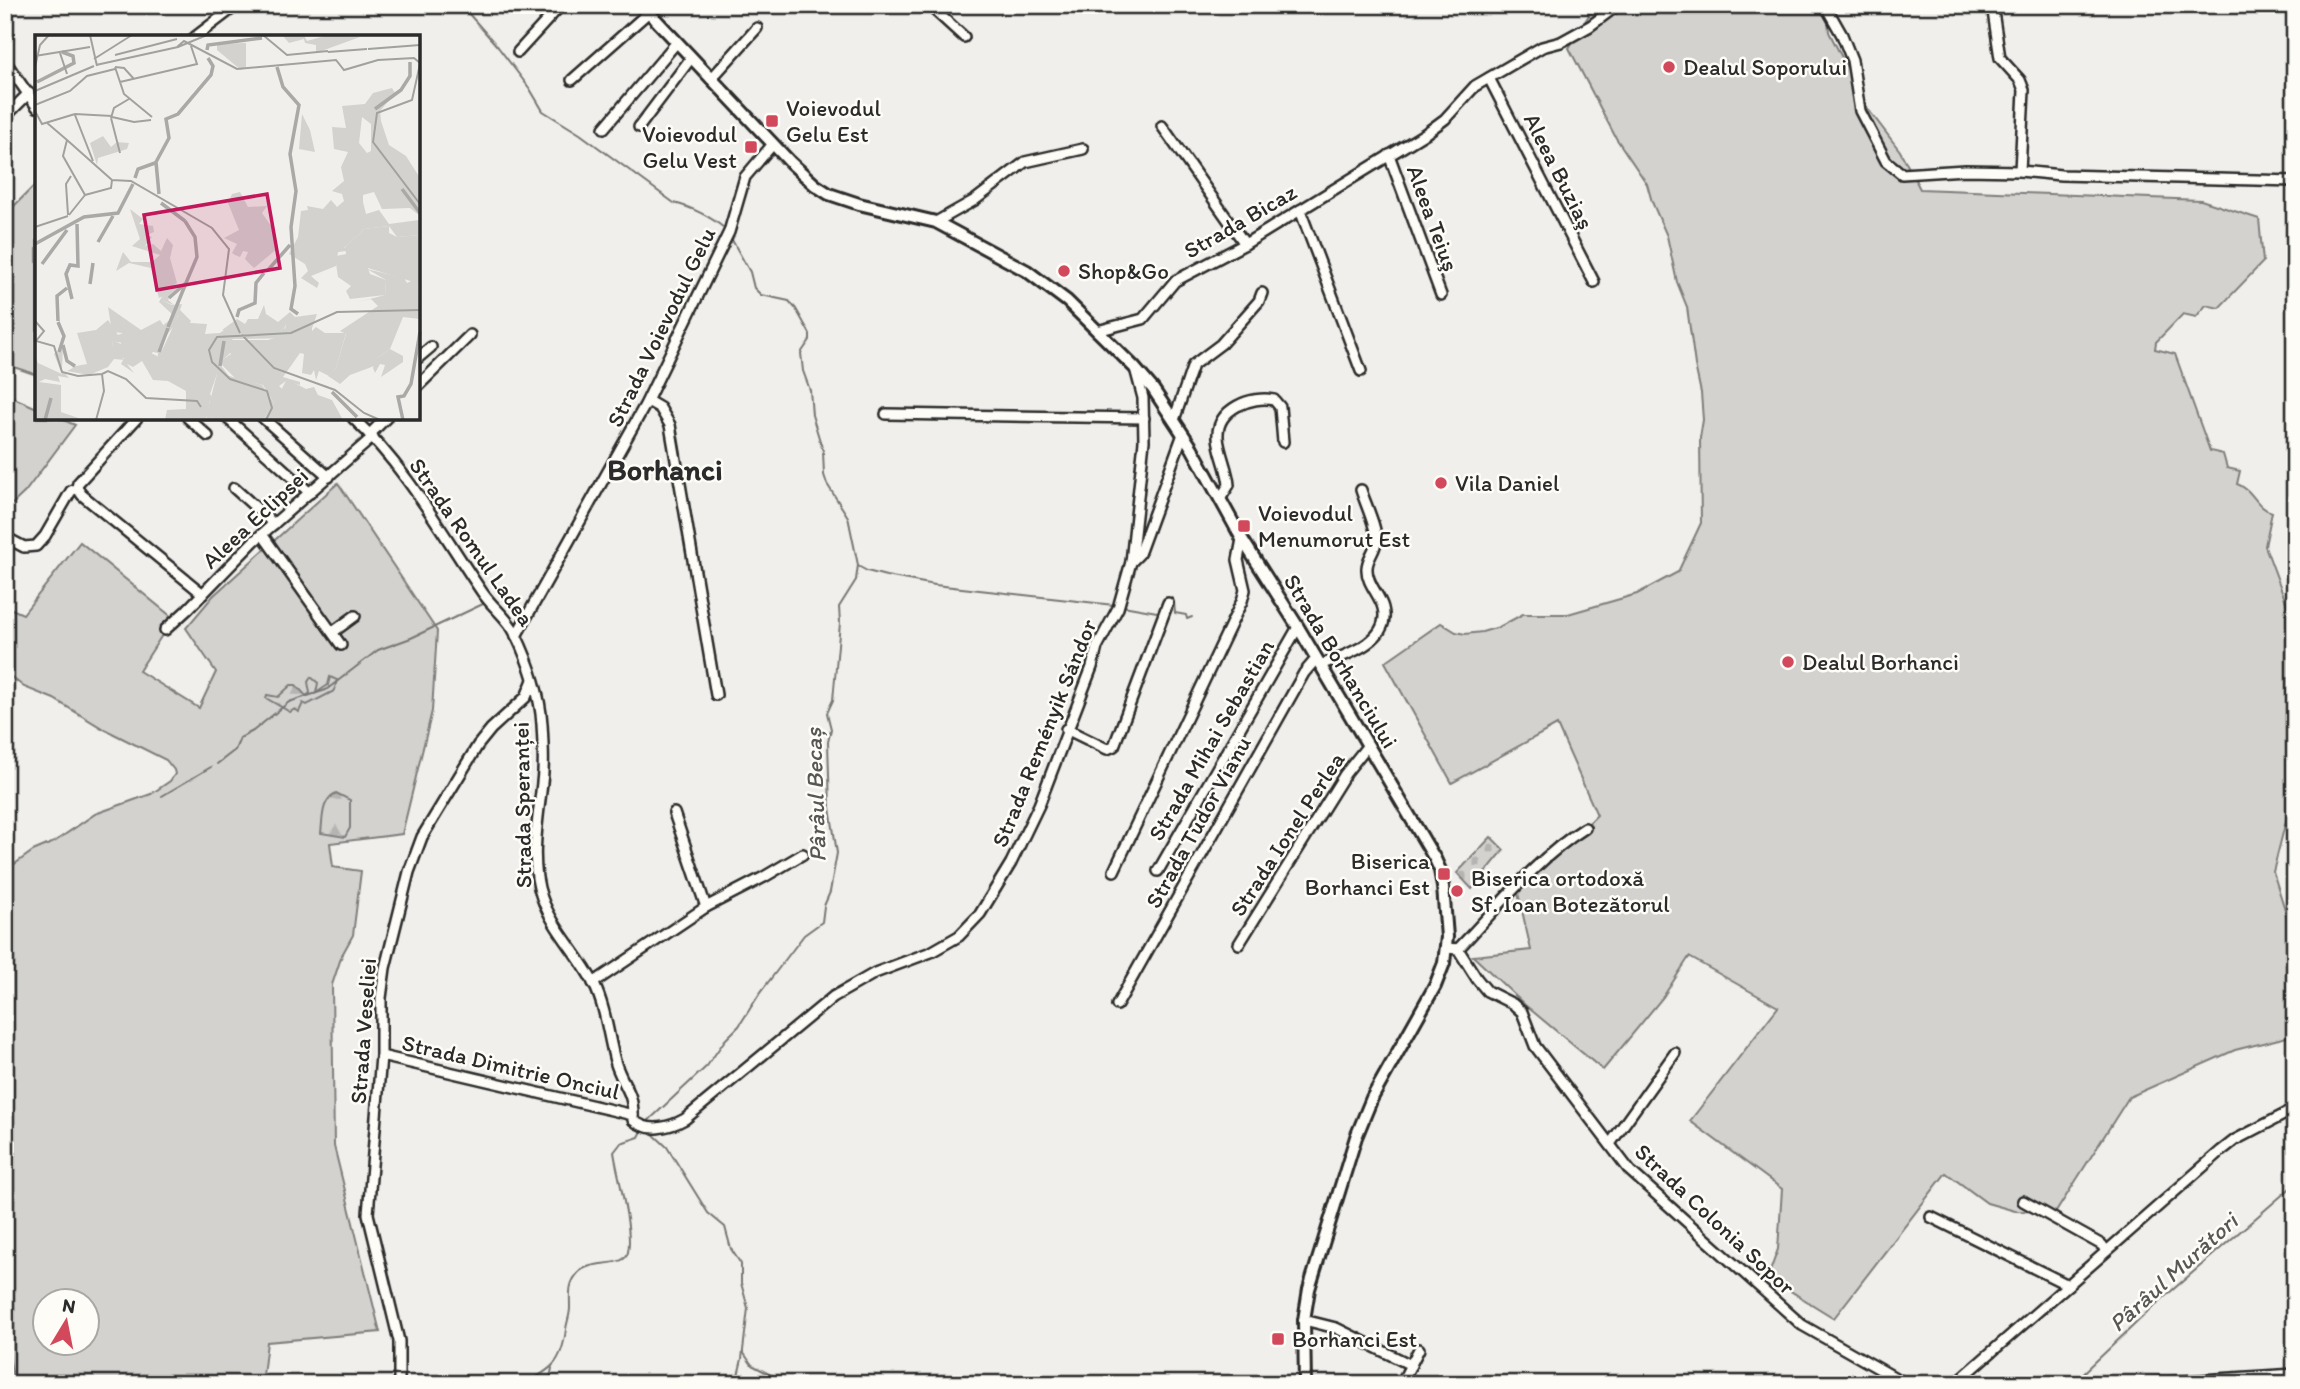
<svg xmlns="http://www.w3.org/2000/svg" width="2300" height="1389" viewBox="0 0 2300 1389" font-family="Itim,sans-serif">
  <defs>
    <pattern id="forest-firs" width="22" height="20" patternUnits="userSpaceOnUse" patternTransform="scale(1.75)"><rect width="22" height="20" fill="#d3d2cf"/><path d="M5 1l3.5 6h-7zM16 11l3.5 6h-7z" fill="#b5b4b2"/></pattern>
    <pattern id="cemetery-stones" width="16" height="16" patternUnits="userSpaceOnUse" patternTransform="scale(1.75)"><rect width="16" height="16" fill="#d3d2cf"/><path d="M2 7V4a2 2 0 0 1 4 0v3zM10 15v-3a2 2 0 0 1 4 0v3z" fill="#b5b4b2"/></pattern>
  </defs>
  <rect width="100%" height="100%" fill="#f0efeb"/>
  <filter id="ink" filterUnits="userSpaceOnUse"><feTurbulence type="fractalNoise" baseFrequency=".0143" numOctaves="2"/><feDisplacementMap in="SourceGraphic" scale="14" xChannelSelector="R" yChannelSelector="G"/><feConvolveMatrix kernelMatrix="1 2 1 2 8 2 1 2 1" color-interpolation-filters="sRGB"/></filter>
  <g filter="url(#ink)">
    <g fill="#d3d2cf" stroke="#7f7e7d" stroke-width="2" fill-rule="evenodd">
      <path d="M 1595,5 L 1827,5 L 1829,32 L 1868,109 L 1900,151 L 1920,189 L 2201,200 L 2259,219 L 2263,262 L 2219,308 L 2206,305 L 2196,317 L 2183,314 L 2156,342 L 2155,349 L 2175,354 L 2210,451 L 2223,454 L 2227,468 L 2240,471 L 2237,484 C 2253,489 2257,509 2272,512 L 2265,546 L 2295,626 L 2295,785 L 2273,872 L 2295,941 L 2295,1035 L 2235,1050 L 2129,1097 L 2056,1212 L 2015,1211 L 1987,1203 L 1946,1173 L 1834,1318 L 1768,1277 L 1778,1249 L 1782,1189 L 1690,1121 L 1778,1007 L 1689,957 L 1663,997 L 1603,1070 L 1525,1005 L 1473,956 L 1531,950 L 1518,893 L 1597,815 L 1557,725 L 1452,783 L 1385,662 L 1441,623 L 1456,632 L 1465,634 L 1482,632 L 1499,627 L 1523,614 L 1568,614 L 1637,594 L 1678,572 L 1701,523 L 1700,438 L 1703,420 L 1701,393 L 1695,365 L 1687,307 L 1677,282 L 1667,236 L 1652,202 L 1647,184 L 1616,138 L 1569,48 Z"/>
      <polygon points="37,183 37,375 5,364 5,215"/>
      <polygon points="5,394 37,408 37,418 59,418 75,425 25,492 5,511"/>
      <path d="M 338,483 L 437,631 L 432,711 L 402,834 L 330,843 L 333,867 L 361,871 L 353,935 L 342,955 L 332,985 L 334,1146 L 380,1332 L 267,1342 L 262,1384 L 14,1384 L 6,1338 L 6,1244 L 9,1213 L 8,1186 L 5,1177 L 5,871 L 33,851 L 54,842 L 95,814 L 151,794 L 170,781 L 175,774 L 174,770 L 166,760 L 102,728 L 54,699 L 24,687 L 5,672 L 5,606 L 23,614 L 80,542 L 173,618 L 139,671 L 199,708 L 216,672 L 186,628 L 213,596 ZM 46,1302 L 88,1302 L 88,1344 L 46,1344 Z"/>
    </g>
    <g fill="url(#forest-firs)" stroke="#7f7e7d" stroke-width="2">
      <polygon points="311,677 318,683 316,693 328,685 330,677 337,680 334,691 307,705 303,703 299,712 295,709 290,712 266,698 267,695 278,697 291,685 296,685 306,696 310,693 308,682"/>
      <path d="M 336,793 L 350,800 L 350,828 L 345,837 L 321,833 C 323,818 321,801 336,793 Z"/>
    </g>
    <polygon fill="url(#cemetery-stones)" stroke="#7f7e7d" stroke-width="2" points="1491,837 1504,850 1472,889 1457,873"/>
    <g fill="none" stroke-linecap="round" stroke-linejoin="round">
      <g stroke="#777775" stroke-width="2">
        <path d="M 461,5 L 498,47 L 530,89 L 543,111 L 580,134 L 674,203 C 691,207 711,217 724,228"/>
        <polyline points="858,566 867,571 886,576 935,585 1114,605"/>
        <polyline points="1171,601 1174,602 1175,613 1186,615 1187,619 1192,617"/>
        <polyline points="1123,606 1157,612 1162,607"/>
        <polyline points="217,764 235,750 240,738 253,731 289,702 326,690 378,650 411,638 483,604"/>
        <polyline points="162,796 211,767"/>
        <polyline points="646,1123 707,1066 725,1040 739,1026 760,993 804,935 822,922 824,906 830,892 837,853 830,808 828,742 831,729 827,713 833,700 840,623 839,607 856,580 858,565 848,517 827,484 824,475 823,451 812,415 810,390 803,371 801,353 810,340 810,334 796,309 789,301 761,295 754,288 750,272 732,240"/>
        <polyline points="651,1132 667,1147 708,1213 725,1227 731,1249 741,1264 741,1283 748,1308 742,1359 736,1384"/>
        <polyline points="743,1352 752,1365 771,1375 776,1384"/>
        <path d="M 524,1384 C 553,1369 562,1362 566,1329 C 567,1322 570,1315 570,1308 C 570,1294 568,1284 578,1273 C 592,1258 625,1269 628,1252 C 633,1230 618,1178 614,1152 L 621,1143 L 639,1137 L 643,1129"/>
        <polyline points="549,1384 552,1368"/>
        <polyline points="2072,1384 2154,1306 2295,1184"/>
      </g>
      <g stroke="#2b2b2b" stroke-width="14">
        <g id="minor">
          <polyline points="929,5 964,37"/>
          <polyline points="1825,5 1842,35 1852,60 1860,111 1886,161 1902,174 1965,170 2020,171 2061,175 2295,181"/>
          <polyline points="1992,5 2000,58 2020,80 2024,90 2020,171"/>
          <polyline points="195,37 237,5"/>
          <polyline points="518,52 561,5"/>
          <polyline points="5,61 37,107"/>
          <polyline points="1489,78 1594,282"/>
          <polyline points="711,79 757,28"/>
          <polyline points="572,80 649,12"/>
          <polyline points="5,117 29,93"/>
          <polyline points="1162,126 1245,244"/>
          <polyline points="639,127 691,58"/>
          <polyline points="604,128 677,42"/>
          <polyline points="1389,155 1441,295"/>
          <polyline points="1300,210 1361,371"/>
          <polyline points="936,222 975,200 1025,162 1083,149"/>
          <polyline points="1097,331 1143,319 1175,281 1245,244 1426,133 1445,119 1475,86 1542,47 1561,42 1590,26 1618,5"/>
          <polyline points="418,358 431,347"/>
          <polyline points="418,386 470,335"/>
          <polyline points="648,401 660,408 670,425 716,695"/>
          <polyline points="886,414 1144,418"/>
          <polyline points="137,418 78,483 77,488 82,495 203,594"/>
          <polyline points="188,418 208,436"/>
          <polyline points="227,418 310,493"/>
          <polyline points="263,418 329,477"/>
          <path d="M 353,418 C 406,467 442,533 482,592 C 492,607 508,618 515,633 C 529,662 540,693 542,724 C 543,740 544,756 543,772 C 540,812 528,859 542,898 C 554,931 579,954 594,984 C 606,1009 608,1035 615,1061 C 623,1088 634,1089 633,1120 C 648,1133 669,1128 685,1119 L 833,997 L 875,973 L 931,952 L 959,936 L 980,914 L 1011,863 L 1039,805 L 1092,667 L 1097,647 L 1118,608 L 1131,562 L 1144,441 L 1143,398 L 1135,368"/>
          <polyline points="1174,420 1193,365 1221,344 1259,301 1262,293"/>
          <polyline points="370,434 386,418"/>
          <polyline points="234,488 274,524"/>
          <path d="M 1220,499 L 1229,485 C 1228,469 1219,453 1218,437 C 1216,409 1252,395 1274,400 L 1280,407 L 1283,442"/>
          <polyline points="262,534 341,645"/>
          <polyline points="5,537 24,547 36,546 45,536 71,491 77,488"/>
          <polyline points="1131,562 1139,554 1183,434"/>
          <polyline points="165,630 187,610 253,542 373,437"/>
          <polyline points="333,632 355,616"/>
          <polyline points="516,636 645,405 729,232 745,177 773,144"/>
          <path d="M 1320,665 C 1343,656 1392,642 1383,608 C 1380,595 1366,583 1367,568 C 1367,559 1375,551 1376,542 C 1378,530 1365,503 1361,490"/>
          <polyline points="1066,729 1107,749 1114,746 1168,603"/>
          <polyline points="674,813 706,907"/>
          <polyline points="1114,871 1242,601 1245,590 1238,560 1242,539"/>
          <polyline points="1158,871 1298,627"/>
          <polyline points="1239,944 1345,774 1368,745"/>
          <polyline points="1446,948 1458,949 1477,979 1487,991 1513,1004 1522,1012 1535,1046 1630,1171 1802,1325 1906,1384"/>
          <path d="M 1458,949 C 1498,907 1536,859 1585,828"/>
          <polyline points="593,983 706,907 764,877 803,854"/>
          <polyline points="1117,1005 1304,673 1316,659"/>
          <polyline points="381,1056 633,1115"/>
          <polyline points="1610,1144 1675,1053"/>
          <polyline points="2023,1201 2102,1245 2106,1251"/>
          <polyline points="1931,1217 2068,1285"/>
          <polyline points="1304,1320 1336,1328 1411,1365"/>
          <polyline points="399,1384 399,1341 368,1214 381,1056 381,998 385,968 409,872 422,837 478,745 491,729 526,697 533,680"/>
          <polyline points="1401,1384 1419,1349"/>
          <polyline points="1955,1384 2221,1151 2235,1140 2295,1109"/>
          <polyline points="2138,1384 2295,1374"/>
        </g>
      </g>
      <g stroke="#2b2b2b" stroke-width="16">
        <polyline id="major" points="642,5 790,162 815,185 829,194 859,204 936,222 1027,271 1067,301 1134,367 1153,389 1192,448 1242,539 1298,627 1435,859 1440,870 1443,887 1447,937 1444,963 1435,986 1372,1098 1356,1137 1309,1289 1304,1320 1305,1384"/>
      </g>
      <use href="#minor" stroke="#fdfcf7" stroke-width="9"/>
      <use href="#major" stroke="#fdfcf7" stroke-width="10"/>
    </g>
  </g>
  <g fill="#d1495b" stroke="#fdfcf7" stroke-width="2.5">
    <circle cx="1669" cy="67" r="7"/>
    <rect x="765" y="114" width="14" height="14" rx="3.5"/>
    <rect x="744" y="140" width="14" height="14" rx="3.5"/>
    <circle cx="1064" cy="271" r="7"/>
    <circle cx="1441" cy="483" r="7"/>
    <rect x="1237" y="519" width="14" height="14" rx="3.5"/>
    <circle cx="1788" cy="662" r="7"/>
    <rect x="1437" y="867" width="14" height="14" rx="3.5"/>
    <circle cx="1457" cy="891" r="7"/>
    <rect x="1271" y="1332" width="14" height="14" rx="3.5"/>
  </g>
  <g text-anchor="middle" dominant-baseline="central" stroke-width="5" stroke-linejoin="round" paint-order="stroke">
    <g font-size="23" fill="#2b2b2b" stroke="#fdfcf7" text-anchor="start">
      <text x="1683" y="67">Dealul Soporului</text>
      <text x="786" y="108">Voievodul<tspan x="786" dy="26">Gelu Est</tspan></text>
      <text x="737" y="134" text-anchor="end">Voievodul<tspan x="737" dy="26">Gelu Vest</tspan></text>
      <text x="1078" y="271">Shop&amp;Go</text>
      <text x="1455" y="483">Vila Daniel</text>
      <text x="1258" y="513">Voievodul<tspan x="1258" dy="26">Menumorut Est</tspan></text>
      <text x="1802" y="662">Dealul Borhanci</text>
      <text x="1430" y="861" text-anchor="end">Biserica<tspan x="1430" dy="26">Borhanci Est</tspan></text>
      <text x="1471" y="878">Biserica ortodoxă<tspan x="1471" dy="26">Sf. Ioan Botezătorul</tspan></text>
      <text x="1292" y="1339">Borhanci Est</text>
    </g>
    <g font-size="23" fill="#2b2b2b" stroke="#fdfcf7">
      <text transform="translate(1559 171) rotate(63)">Aleea Buziaş</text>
      <text transform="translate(1433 218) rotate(70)">Aleea Teiuş</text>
      <text transform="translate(1240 221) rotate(-30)">Strada Bicaz</text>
      <text transform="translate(661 327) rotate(-64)">Strada Voievodul Gelu</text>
      <text transform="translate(255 518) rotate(-43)">Aleea Eclipsei</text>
      <text transform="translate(472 542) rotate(55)">Strada Romul Ladea</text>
      <text transform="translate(1341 661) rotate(59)">Strada Borhanciului</text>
      <text transform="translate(1044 733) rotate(-68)">Strada Reményik Sándor</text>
      <text transform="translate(1211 740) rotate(-60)">Strada Mihai Sebastian</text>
      <text transform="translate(522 805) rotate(-91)">Strada Speranței</text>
      <text transform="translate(1198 822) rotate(-61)">Strada Tudor Vianu</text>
      <text transform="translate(1287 834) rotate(-57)">Strada Ionel Perlea</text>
      <text transform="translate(363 1031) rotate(-86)">Strada Veseliei</text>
      <text transform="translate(511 1067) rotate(13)">Strada Dimitrie Onciul</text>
      <text transform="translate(1715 1219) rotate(43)">Strada Colonia Sopor</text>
    </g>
    <g font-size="24" font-style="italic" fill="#575756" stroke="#fdfcf7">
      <text transform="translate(815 795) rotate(-92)">Pârâul Becaș</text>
      <text transform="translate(2173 1272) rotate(-42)">Pârâul Murători</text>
    </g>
    <g font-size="30" font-weight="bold" fill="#2b2b2b" stroke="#fdfcf7">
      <text x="665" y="469">Borhanci</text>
    </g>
  </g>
  <g transform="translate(35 35)">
    <rect width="385" height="385" fill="#f0efeb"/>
    <path d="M 247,0 L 269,0 L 272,6 L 293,0 L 325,2 L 281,18 L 281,10 L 270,8 L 269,4 L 254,8 ZM 211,8 L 211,32 L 206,35 L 182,15 L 182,9 ZM 357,53 L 360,58 L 345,76 L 346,86 L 354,110 L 371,121 L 385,143 L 385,181 L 375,173 L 347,174 L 339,157 L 328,160 L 328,167 L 331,179 L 344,175 L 354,189 L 384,185 L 385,200 L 362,202 L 354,191 L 329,194 L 309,213 L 316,212 L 329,231 L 311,216 L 303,217 L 301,231 L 276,241 L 284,248 L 282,253 L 266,243 L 273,236 L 270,229 L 254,219 L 263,202 L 266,176 L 273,175 L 272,171 L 288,174 L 296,165 L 302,172 L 309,166 L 307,159 L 297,156 L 309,146 L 306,132 L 313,117 L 299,114 L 297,92 L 311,93 L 307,71 L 330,69 L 338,58 ZM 327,82 L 336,89 L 336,116 L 332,118 L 324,108 ZM 68,101 L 76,112 L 82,107 L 94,108 L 92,114 L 63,123 L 62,130 L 55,108 ZM 205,157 L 213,172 L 232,171 L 227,178 L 239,195 L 243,213 L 219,233 L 210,224 L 213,217 L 208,216 L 205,222 L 200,220 L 197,218 L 202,209 L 189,203 L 204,195 L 193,168 L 197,159 ZM 95,174 L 108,184 L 104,189 L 118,191 L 119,197 L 112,200 L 117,202 L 110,211 L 118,209 L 126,216 L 132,203 L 138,210 L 135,223 L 142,248 L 136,252 L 143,252 L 133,265 L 139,270 L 128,266 L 128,261 L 124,263 L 116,233 L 94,228 L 81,236 L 88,217 L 96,227 L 117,227 L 125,220 L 97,211 L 105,204 ZM 332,234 L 369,243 L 372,248 L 383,243 L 385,284 L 368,282 L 355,314 L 342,323 L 342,330 L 315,340 L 305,349 L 293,341 L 301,333 L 311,299 L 305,296 L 343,271 L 336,264 L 323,267 L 350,260 L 351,245 ZM 73,272 L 106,295 L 125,285 L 129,291 L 126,293 L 133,292 L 133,296 L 124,313 L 119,313 L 116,318 L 124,322 L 144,279 L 155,288 L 172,289 L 170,299 L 185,298 L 197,289 L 194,295 L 246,296 L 249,290 L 241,295 L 253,283 L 249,294 L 282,279 L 269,316 L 271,303 L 197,304 L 201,313 L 184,328 L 194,341 L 227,350 L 239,368 L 252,344 L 271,354 L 279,352 L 283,360 L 297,365 L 308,385 L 229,385 L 233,374 L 230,363 L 179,335 L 182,339 L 175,359 L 189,385 L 175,365 L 173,376 L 179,385 L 171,385 L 172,380 L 170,385 L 130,385 L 132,375 L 151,374 L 151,356 L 133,346 L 118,345 L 107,326 L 98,332 L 92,329 L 99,338 L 86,329 L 89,323 L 79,324 L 77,305 L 86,309 L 88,298 L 77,297 ZM 25,308 L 28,310 L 27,335 L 34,343 L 23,341 L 25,347 L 10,344 L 4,347 L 26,350 L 26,377 L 49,385 L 0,385 L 0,320 L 3,328 L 27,339 L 19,319 L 25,315 Z" fill="#d3d2cf" fill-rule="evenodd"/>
    <path d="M 354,191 L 354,198 L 362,202 L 385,200 L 385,249 L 333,233 L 335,239 L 351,245 L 350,260 L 315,264 L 311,256 L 316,251 L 303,242 L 299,215 L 301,221 L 311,219 L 310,212 L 329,194 ZM 128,260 L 132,263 L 128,266 L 137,270 L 147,269 L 145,275 L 156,286 L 155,288 L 168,290 L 164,296 L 143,280 L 139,295 L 144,309 L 135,316 L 142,337 L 137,332 L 139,342 L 134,321 L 127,319 L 134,319 L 138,292 L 128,305 L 126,331 L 122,334 L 123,318 L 118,317 L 115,320 L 113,319 L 118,312 L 103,307 L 98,311 L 89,305 L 92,291 L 101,302 L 124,313 L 133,294 L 124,294 L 139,281 L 124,267 ZM 229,270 L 231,279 L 243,287 L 255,277 L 260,282 L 282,279 L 256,297 L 250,295 L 251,287 L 245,298 L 187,295 L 202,284 L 210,289 L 213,284 L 223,284 ZM 73,285 L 83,300 L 88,298 L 88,308 L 77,306 L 80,323 L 87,323 L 90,325 L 79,324 L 73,332 L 54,340 L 32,336 L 38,333 L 33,326 L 41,331 L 52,329 L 42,298 L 61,295 ZM 277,291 L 277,296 L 281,292 L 290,298 L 311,298 L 301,333 L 294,341 L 284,336 L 281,345 L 279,335 L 276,340 L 267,338 L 269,319 L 265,318 L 248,342 L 265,347 L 265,350 L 251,346 L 244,351 L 248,355 L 239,368 L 228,350 L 201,344 L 184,327 L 196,319 L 192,309 L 197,305 L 233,305 ZM 355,314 L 368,321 L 368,327 L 346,342 L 350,330 L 345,329 L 340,338 L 338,333 L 342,323 ZM 179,335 L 229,355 L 234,372 L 229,385 L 179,385 L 173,377 L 170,385 L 182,339 L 177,340 Z" fill="#d3d2cf"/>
    <path d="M 267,79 L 275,95 L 280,117 L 264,114 Z" fill="#d3d2cf"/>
    <path fill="none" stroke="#aaa9a7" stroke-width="3.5" d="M 172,15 L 173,10 L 227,3M 242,32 L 248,52 L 264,70 L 255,119 L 261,156 L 256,192 L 260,251 L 256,274 L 263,279M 2,47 L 39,28 L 38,21 L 27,17M 340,74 L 366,55 L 375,41 L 375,27M 100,143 L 103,134 L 120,128M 367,154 L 385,178M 124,159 L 121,127 L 134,103 L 131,84 L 143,79 L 176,40 L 178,31 L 173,23M 126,168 L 150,186M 63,207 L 78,181M 0,209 L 49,182 L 83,178 L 98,149M 7,229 L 32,195M 233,235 L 255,210M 55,249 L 58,228M 134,263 L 151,248 L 162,222 L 160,202 L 150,186M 37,264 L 31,239 L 35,230 L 43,231 L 42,189M 202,282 L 204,275 L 220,268 L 221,248 L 229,238M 23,286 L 22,261 L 32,253M 23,287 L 29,301 L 24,317M 133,292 L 151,248M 28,310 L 32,326 L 40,331M 124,317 L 133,293M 185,331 L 189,306M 297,357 L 322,382M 10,385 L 16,363M 368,385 L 363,362 L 369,361 L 376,349 L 385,297"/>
    <path fill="none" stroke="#a1a19e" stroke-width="2" d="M 55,0 L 62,31M 228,0 L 252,20 L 293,16M 142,12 L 149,6 L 202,34 L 301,25 L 309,35 L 343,25 L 379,23 L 385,28M 333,14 L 385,10M 293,17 L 332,14M 25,18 L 32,39M 80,20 L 142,4M 0,21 L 55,12M 59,24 L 97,0M 385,29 L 377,65 L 342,78 L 338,107 L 385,169M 61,30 L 143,12 L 172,0M 0,32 L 5,10 L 14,0M 80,32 L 89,33 L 99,44M 80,32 L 89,59 L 117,82M 85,47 L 162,29 L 156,11M 0,56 L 59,31M 0,70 L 35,56 L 52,41 L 80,34M 0,76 L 7,89 L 40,79M 40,79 L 77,81M 40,80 L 58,126M 77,82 L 99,87 L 116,85M 76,83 L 85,118M 76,83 L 79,73 L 94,64M 11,87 L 32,105M 32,105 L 77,145 L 96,146 L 177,193 L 194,214 L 188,260 L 205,298M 32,105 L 28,121 L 50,160 L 34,180M 50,160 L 76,153 L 77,145M 33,180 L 31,149 L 36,141M 0,192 L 33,181M 0,286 L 9,296 L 1,306 L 19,311 L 27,337 L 43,341 L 67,339M 207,300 L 239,333 L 300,355 L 329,378 L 345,385M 67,339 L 73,336 L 91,344 L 111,363 L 162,366 L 166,372M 61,385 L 69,356 L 67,339M 231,385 L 237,373 L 232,356 L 195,344 L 177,327 L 174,315 L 182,302 L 256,298 L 302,277 L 385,275"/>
    <path fill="#c2185b" fill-opacity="0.15" stroke="#c2185b" stroke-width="3.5" d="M 232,159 L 245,233 L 122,255 L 109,180 Z"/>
    <rect width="385" height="385" fill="none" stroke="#2b2b2b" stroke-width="3.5"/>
  </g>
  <rect width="2300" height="1389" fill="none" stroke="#fdfcf7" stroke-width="28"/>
  <rect x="14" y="14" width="2272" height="1361" fill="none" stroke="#2b2b2b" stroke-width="2.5" filter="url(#ink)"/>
  <g transform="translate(66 1322) rotate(10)"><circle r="33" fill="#fdfcf7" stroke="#a9a8a5" stroke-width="2"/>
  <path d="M0-5L12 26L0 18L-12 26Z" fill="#d1495b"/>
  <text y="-10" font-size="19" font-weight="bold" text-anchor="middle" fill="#2b2b2b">N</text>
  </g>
</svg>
